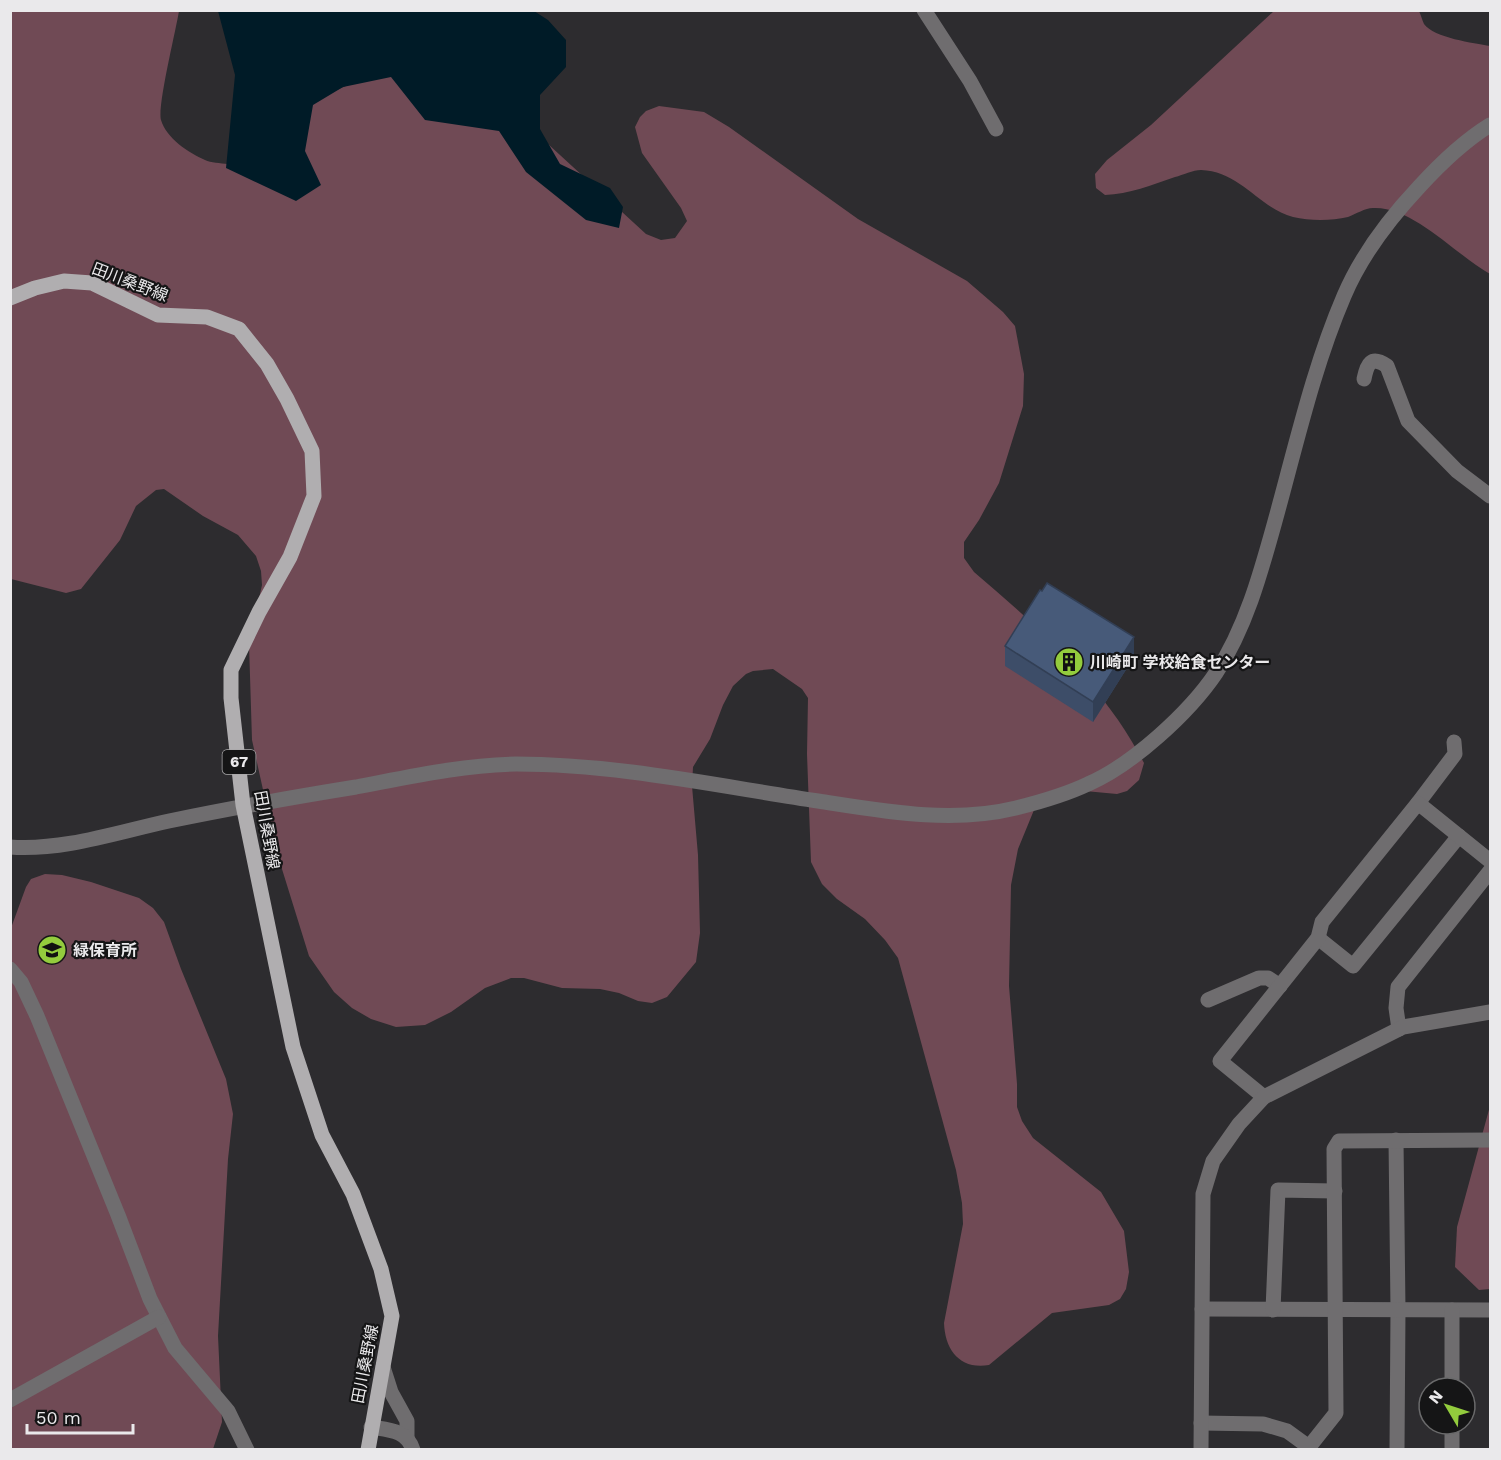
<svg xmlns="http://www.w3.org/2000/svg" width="1501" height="1460" viewBox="0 0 1501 1460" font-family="'Work Sans','Noto Sans JP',sans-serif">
  <rect width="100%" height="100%" fill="#2d2c2f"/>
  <g fill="#704a55">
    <path d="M 11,11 L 179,11 C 176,30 157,107 161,120 C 166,138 189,153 205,160 C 211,163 220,163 228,164 L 250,128 L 380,71 L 548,144 L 646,234 L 661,240 L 675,238 L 687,221 L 681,208 L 642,153 L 635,127 L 640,117 L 646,111 L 659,106 L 704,112 L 729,127 L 858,219 L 967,281 L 1003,312 L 1015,326 L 1024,374 L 1023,406 L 999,483 L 979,520 L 964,542 L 964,558 L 974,572 C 1039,627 1105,687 1144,763 L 1139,780 L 1127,791 L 1117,794 L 1074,790 L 1034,810 L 1018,849 L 1011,885 L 1009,986 L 1017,1084 L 1017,1107 L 1022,1121 L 1033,1138 L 1101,1192 L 1124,1231 L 1129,1272 L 1126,1289 L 1120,1299 L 1109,1305 L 1052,1313 L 989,1365 C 960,1370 945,1350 944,1323 L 963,1224 L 962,1203 L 956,1170 L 898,958 L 885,940 L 865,919 L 837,899 L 822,884 L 811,862 L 807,754 L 808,698 L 802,689 L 773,669 L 753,671 L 746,674 L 733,686 L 723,705 L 710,739 L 693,767 L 692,786 L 698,855 L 700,933 L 696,962 L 667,997 L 652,1003 L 638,1001 L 619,993 L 600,989 L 562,988 L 524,978 L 511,978 L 485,988 L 451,1012 L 425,1025 L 396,1027 L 371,1019 L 352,1008 L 334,992 L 309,956 L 277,853 L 252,740 L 249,644 L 262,585 L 261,571 L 256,556 L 238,535 L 203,516 L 164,489 L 156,490 L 136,506 L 120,540 L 81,589 L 66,593 L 11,579 Z"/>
    <path d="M 1274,11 L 1419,11 C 1421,15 1422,20 1424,24 C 1434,38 1474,43 1490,46 L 1490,274 C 1456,255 1413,206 1373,208 C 1365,208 1356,214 1348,217 C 1331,221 1310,221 1293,217 C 1259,208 1240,171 1201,170 C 1193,170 1183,175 1175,177 C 1152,185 1129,194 1105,195 L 1096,188 L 1095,174 L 1107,160 L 1151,125 Z"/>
    <polygon points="45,874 62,875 91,882 139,898 153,908 164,922 181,969 226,1079 233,1114 228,1159 218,1336 222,1422 213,1449 11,1450 11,928 26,887 31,879"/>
    <polygon points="1490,1106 1490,1289 1479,1290 1455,1267 1457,1227"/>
  </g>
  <polygon fill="#001b27" points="218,11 534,11 548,20 566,40 566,67 540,95 540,129 560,164 610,188 623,207 619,228 586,220 526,172 499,131 425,120 391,77 343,87 313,105 305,151 321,185 296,201 226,168 235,75"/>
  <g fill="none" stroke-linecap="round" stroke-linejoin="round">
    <g stroke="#6f6d6f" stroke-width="15">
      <polyline points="924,10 970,81 996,129"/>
      <path d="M 1364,379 C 1367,364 1371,355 1387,366 L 1408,421 L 1457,471 L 1490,496"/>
      <polyline points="1418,803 1455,754 1454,742"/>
      <path d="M 10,847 C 63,851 118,832 169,821 C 232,808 294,797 356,787 C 409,777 462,765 516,764 C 617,764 718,786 818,801 C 883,811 951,824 1016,808 C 1040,802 1065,795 1088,784 C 1132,765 1189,713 1216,673 C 1247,626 1262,568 1277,514 C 1297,441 1314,366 1344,296 C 1361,256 1389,219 1419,187 C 1440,164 1464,141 1490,125"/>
      <polyline points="1318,938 1353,966 1459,836"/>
      <polyline points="10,969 21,982 37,1016 118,1215 150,1299 175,1348 228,1411 247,1450"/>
      <polyline points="1208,1000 1259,978 1268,978 1280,986"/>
      <polyline points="1399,1029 1396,1008 1398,987 1490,871"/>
      <polyline points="1264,1097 1220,1061 1318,938 1322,922 1418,803 1490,861"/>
      <polyline points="1396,1140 1398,1310 1397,1450"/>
      <polyline points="1202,1309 1490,1310"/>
      <polyline points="1273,1310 1278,1190 1335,1191"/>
      <polyline points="383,1367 391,1392 407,1421 407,1437"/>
      <polyline points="1452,1388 1452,1310"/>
      <polyline points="10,1400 159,1317"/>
      <polyline points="1201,1423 1263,1424 1287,1431 1309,1447 1336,1413 1334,1149 1339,1141 1490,1140"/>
      <path d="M 371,1427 C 389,1430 407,1430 413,1450"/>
      <polyline points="1201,1450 1203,1194 1213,1161 1239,1124 1264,1097 1403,1027 1490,1012"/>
      <polyline points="1452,1450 1452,1424"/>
    </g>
    <polyline stroke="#b0aeb0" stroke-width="15" points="10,298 35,288 64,281 92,283 158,315 207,317 239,329 267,364 287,399 312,451 314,496 290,557 259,612 231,670 231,698 243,805 293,1047 322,1135 353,1194 381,1269 392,1316 368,1450"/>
  </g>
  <polygon fill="#3d4d68" points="1005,646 1134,657 1093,722 1005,666"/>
  <polygon fill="#323f55" points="1134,637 1134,657 1093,722 1093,702"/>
  <polygon fill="#475a79" stroke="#323f55" stroke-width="1.5" points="1047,583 1134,637 1093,702 1005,646 1040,590 1042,591"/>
  <defs>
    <g id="building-disc" transform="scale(1.5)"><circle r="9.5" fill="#93cc3d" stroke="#151516"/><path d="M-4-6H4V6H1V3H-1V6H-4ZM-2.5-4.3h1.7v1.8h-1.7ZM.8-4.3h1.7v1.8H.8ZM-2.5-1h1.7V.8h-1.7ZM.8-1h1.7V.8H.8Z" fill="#111"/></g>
    <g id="school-disc" transform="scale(1.5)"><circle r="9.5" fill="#93cc3d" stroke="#151516"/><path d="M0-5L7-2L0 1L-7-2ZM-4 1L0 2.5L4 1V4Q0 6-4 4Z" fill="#111"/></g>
  </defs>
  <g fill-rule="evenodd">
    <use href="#building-disc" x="1069" y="662"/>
    <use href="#school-disc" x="52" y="950"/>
  </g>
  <g text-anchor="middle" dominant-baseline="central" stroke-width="4.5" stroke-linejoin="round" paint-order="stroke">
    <rect fill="#151516" stroke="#aaa9ab" stroke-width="1.5" x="222.5" y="750" width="33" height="24" rx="4.5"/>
    <g font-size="15" font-weight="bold" fill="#eae9eb">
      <text x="239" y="762">67</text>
    </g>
    <g font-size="16" fill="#eae9eb" stroke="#151516">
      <text transform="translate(130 282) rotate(21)">田川桑野線</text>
      <text transform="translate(267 830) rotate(80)">田川桑野線</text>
      <text transform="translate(365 1364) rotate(-79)">田川桑野線</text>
    </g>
    <g font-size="16" font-weight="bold" fill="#eae9eb" stroke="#151516" text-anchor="start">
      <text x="1090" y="662">川崎町 学校給食センター</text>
      <text x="73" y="950">緑保育所</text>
    </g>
  </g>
  <rect width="1501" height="1460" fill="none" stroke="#eae9eb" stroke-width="24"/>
  <g transform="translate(1447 1406) rotate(309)"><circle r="28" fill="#151516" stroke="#6a6a6b" stroke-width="1.5"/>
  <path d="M0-4.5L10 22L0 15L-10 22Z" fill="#93cc3d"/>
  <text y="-9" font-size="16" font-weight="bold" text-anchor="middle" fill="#eae9eb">N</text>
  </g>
  <path d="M27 1424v9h106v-9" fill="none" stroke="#eae9eb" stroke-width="3"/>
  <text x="36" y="1424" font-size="18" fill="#eae9eb" stroke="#151516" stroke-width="4.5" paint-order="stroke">50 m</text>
</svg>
